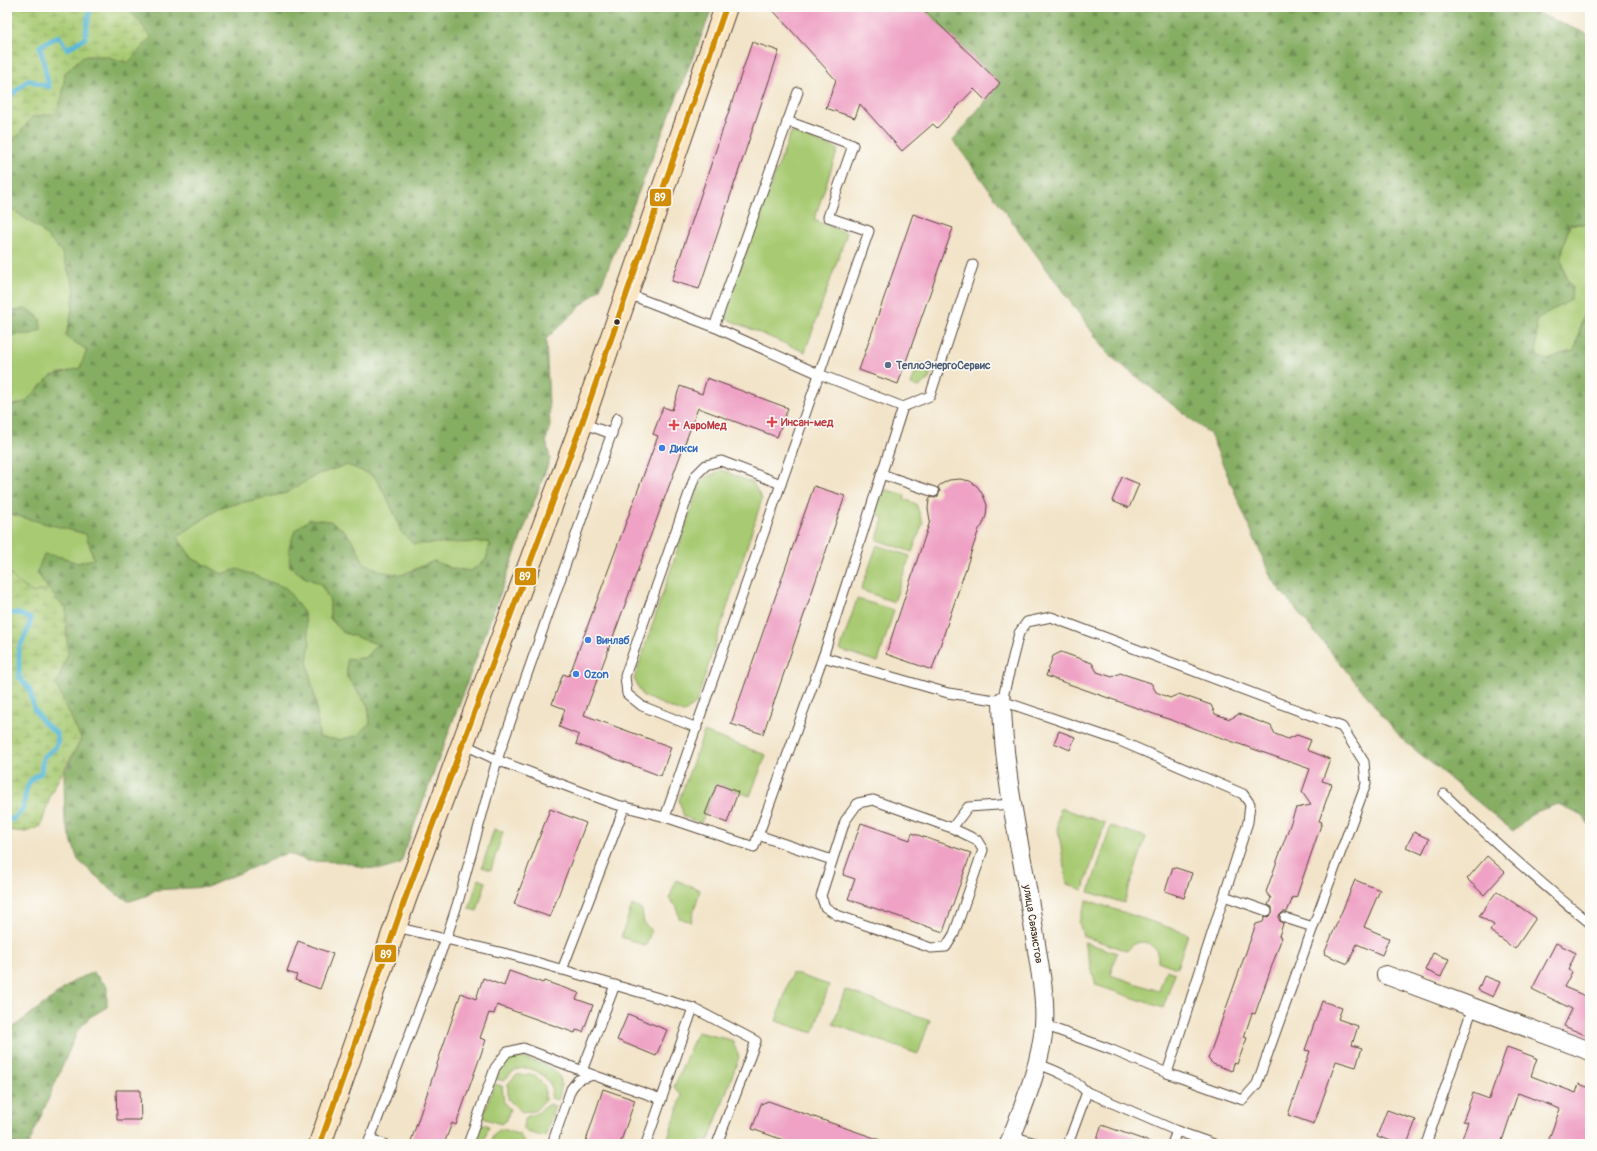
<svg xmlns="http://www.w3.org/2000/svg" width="1597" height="1151" viewBox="0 0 1597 1151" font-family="Pangolin,sans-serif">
  <defs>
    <pattern id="forest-firs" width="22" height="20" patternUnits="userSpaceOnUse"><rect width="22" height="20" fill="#86ae64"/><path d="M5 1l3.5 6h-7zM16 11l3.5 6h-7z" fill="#6f8e52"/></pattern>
    <pattern id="wetland-marsh" width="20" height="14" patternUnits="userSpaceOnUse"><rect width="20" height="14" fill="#a8ca72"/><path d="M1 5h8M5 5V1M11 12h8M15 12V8" fill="none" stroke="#8aa45d"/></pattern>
  </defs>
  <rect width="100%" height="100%" fill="#fdfcf7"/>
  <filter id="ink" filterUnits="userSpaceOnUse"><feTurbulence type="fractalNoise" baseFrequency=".025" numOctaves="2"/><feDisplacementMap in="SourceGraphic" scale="8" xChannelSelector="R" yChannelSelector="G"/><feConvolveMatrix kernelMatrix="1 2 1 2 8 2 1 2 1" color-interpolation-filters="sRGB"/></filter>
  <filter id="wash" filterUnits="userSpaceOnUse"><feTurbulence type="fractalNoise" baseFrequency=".012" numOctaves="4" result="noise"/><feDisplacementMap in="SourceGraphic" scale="16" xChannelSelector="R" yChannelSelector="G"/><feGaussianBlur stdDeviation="0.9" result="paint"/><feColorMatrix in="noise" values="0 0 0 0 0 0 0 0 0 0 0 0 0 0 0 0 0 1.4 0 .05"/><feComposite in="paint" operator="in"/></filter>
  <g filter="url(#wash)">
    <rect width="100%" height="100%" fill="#f2e4c9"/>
    <g fill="#a8ca72" stroke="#727a48">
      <polygon points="791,132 838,149 814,220 847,233 805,352 722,317"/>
      <path d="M 7,208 L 15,211 L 40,229 L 61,251 L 75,290 L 70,321 L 66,336 L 87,350 L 80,368 L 51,376 L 25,402 L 7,407 L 7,335 L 41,320 C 28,305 24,311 7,312 Z"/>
      <path d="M 1570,224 L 1583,224 L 1590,227 L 1590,299 C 1580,315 1581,334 1574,351 L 1560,354 L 1549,360 L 1537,357 C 1535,344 1538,333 1536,320 L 1547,312 L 1559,307 L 1572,287 C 1557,263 1562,249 1570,224 Z"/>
      <polygon points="918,363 933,367 929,379 919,387 911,385"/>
      <path d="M 347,465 C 355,468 366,471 373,476 C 381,482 399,521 400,531 L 489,542 L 490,544 L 486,560 L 471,571 L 453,569 L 434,561 L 402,575 L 383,572 L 364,563 L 356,546 L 304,577 L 321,584 L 330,601 L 330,618 L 342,632 L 378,644 L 365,658 L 347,659 L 347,677 L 368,706 L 370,723 L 356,736 L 338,740 L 319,737 L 316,705 L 307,660 L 310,643 L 238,569 L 222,574 L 210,567 L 193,559 L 177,537 L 221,507 L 286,493 L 318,474 Z"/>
      <polygon points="722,470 753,483 762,499 696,704 683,713 643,696 634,679 701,480"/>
      <polygon points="887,490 905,495 904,499 916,504 923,523 912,552 877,540 883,518 870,509 876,491"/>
      <polygon points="7,512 10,514 86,534 94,559 77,563 62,557 37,572 48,589 33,593 19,583 7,571"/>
      <polygon points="877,545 910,556 894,602 861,590"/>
      <polygon points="857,599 894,610 878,662 840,650"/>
      <polygon points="704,732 766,755 750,796 717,784 701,823 684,817 679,800"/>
      <polygon points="1061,808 1105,823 1083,890 1067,884 1057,822"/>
      <polygon points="1111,826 1146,837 1124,903 1089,892"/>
      <polygon points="494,829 503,832 491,870 482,867"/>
      <polygon points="478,879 486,882 477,911 469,909"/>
      <polygon points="676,880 700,890 691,922 679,918 677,907 669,899"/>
      <path d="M 1087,900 L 1188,934 L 1177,968 L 1158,961 C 1159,942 1138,935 1127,951 L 1083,936 L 1079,922 Z"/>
      <polygon points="632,905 642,910 644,923 651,931 646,946 621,937"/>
      <polygon points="1084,942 1117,953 1110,975 1159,991 1166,970 1175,973 1163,1008 1096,985"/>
      <polygon points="792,973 829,985 813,1033 776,1021"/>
      <polygon points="845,990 930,1020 918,1054 833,1024"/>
      <polygon points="697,1032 732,1040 739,1057 709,1140 698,1142 698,1144 666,1144 682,1096 674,1087"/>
      <path d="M 517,1056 C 543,1065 571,1066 558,1100 L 551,1098 C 551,1094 552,1089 551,1086 C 546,1075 531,1065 519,1069 C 513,1070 508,1076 504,1081 L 496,1079 L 504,1061 Z"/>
      <polygon points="516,1075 535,1075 545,1087 545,1100 535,1111 522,1112 508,1099 508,1084"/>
      <polygon points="494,1084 502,1086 504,1103 510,1109 507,1119 501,1124 483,1118"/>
      <polygon points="549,1104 555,1106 545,1137 527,1132 523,1126 526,1117 537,1113"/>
      <polygon points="481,1123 489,1126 483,1144 474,1144"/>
      <path d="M 503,1129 L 520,1135 L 525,1144 L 490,1144 C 493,1136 494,1131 503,1129 Z"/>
    </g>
    <g fill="url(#forest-firs)" stroke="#606c41" fill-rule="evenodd">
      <path d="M 125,7 L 713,7 L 600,288 L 546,339 L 550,426 L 546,440 L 550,459 L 404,853 L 401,864 L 384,869 L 363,868 L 345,862 L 308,861 L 287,853 L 207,887 L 155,890 L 146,896 L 130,901 L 116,894 L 78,860 L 65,821 L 64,773 L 81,739 L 56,685 L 68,653 L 66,626 L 66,607 C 53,599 46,585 37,572 L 44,554 L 62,557 L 77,563 L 94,559 L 86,534 L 10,514 L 7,512 L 7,407 L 25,402 L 51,376 L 80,368 L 87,350 L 66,336 L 70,321 L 75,290 L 61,251 L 40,229 L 15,211 L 7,208 L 7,149 L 32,117 L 62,97 L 65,73 L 83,56 L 106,56 L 128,63 ZM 347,465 L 374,476 L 388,500 L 399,524 L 400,531 L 413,544 L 489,542 L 490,544 L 486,560 L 471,571 L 453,569 L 434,561 L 402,575 L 383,572 L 364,563 L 356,546 L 345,531 L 330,521 L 310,519 L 295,530 L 289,548 L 290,566 L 304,577 L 321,584 L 330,601 L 330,618 L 342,632 L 377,644 L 365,658 L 347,659 L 347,677 L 368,706 L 370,723 L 356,736 L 338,740 L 319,737 L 316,705 L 307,660 L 310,643 L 304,613 L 286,588 L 238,569 L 222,574 L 210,567 L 193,559 L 177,537 L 221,507 L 286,493 L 318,474 Z"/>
      <path d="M 921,7 L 1522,7 L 1590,35 L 1590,227 L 1583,224 L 1570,224 L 1562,249 L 1562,262 L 1565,275 L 1572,287 L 1571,300 C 1559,307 1547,312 1536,320 C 1538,333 1535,344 1537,357 L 1549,360 L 1560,354 L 1574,351 C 1581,334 1580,315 1590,299 L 1590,826 L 1583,816 L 1557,804 L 1533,813 L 1513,831 L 1402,739 L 1272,580 L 1210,434 L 1109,355 L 953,140 L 1000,83 Z"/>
      <path d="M 26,309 C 38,315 41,317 41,330 L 32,334 L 7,335 L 7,312 Z"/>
      <polygon points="93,972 107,986 107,1007 90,1017 78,1030 29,1144 7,1144 7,1032 74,981"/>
    </g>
    <g fill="url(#wetland-marsh)" stroke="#727a48">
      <polygon points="7,7 125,7 137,19 151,37 128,63 106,56 83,56 65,73 62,97 56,113 32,117 7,150"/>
      <polygon points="7,571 19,583 33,593 48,589 60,603 66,607 66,626 68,653 56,685 81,739 51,793 41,826 26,832 7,830"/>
    </g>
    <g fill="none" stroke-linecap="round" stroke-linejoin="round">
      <g stroke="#59b8d8" stroke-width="5">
        <polyline points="7,99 28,80 49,87 40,46 59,36 67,49 85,38 90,7"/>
        <path d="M 7,614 L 17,613 L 31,619 L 27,632 L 19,649 L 19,677 L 30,690 L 34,709 L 43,722 L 56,733 L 58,741 L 55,748 L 43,757 L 41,773 C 24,781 27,792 23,808 C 21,812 16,817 13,820 L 7,816"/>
      </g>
    </g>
    <g id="blocks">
      <g fill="#efa2c5">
        <polygon points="770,7 921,7 1000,83 986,101 974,89 937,128 933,124 902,151 860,104 855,118 826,108 836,80"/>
        <polygon points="752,42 779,51 699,289 672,281"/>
        <polygon points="913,214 953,228 898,384 859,370"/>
        <polygon points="707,378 788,408 777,437 698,408 584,715 671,747 661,776 576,744 579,735 559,727 565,709 552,704 563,674 569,676 658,436 653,434 663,407 672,410 680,386 702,394"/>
        <polygon points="1122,477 1139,484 1129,508 1112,501"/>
        <polygon points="960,479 970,481 977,486 983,495 987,505 986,516 982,526 979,529 932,670 886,654 930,521 928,508 929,500 931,497 935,498 938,496 940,491 938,487 940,485 949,480"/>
        <polygon points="814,486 845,496 763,734 731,724"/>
        <polygon points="1061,652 1092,663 1097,672 1112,677 1120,673 1151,683 1156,692 1170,698 1179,694 1211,705 1215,714 1230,719 1239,714 1271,726 1275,734 1288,739 1297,735 1311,740 1307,750 1330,759 1322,781 1332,784 1319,821 1322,822 1296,898 1293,897 1287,912 1283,912 1279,916 1279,920 1283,924 1279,936 1282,937 1255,1014 1252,1013 1244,1037 1247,1038 1237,1064 1234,1063 1232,1071 1213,1064 1208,1059 1256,924 1263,922 1265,916 1268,917 1272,913 1272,907 1268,905 1271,898 1266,892 1296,808 1311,805 1302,792 1310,769 1046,676 1053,656"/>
        <polygon points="1059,731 1075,737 1070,750 1054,743"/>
        <polygon points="717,784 738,792 727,823 705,814"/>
        <polygon points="550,809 586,823 550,917 514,904"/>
        <polygon points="861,823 910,840 912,833 971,853 943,932 848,899 855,879 843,875"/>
        <polygon points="1414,832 1429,839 1422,854 1406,847"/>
        <polygon points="1487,856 1505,872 1484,895 1467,879"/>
        <polygon points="1173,867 1192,873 1184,898 1165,891"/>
        <polygon points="1355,880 1380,890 1364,927 1389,938 1382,955 1357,944 1348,964 1324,954"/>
        <polygon points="1497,891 1536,918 1515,949 1490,931 1494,925 1479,916"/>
        <polygon points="298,941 333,954 320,989 295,980 297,975 287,972"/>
        <polygon points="1556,943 1576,953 1568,970 1572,972 1564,987 1590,998 1590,1037 1564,1026 1572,1009 1532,989"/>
        <polygon points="1433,953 1449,959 1441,977 1425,970"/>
        <polygon points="509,971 543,983 544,981 579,993 576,999 593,1005 583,1032 576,1030 575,1033 497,1005 494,1014 489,1013 480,1038 486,1040 456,1125 452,1123 444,1144 410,1144 461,993 476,999 483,978 504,986"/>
        <polygon points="1484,976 1500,982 1493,997 1478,990"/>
        <polygon points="1322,1001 1342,1008 1338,1019 1358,1026 1352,1045 1362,1048 1356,1067 1336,1061 1314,1124 1288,1115 1310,1051 1305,1050"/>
        <polygon points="628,1014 667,1030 656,1056 617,1040"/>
        <polygon points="1507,1047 1537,1058 1531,1076 1576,1093 1579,1084 1590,1088 1590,1144 1547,1144 1560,1109 1518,1093 1501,1144 1460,1144 1468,1122 1463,1121 1473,1093 1489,1099"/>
        <polygon points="603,1089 635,1100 620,1144 585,1144"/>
        <polygon points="116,1090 140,1090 141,1120 117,1120"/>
        <polygon points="768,1101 886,1142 886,1144 795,1144 752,1129 761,1104"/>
        <polygon points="1387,1110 1416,1120 1407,1144 1399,1144 1377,1136"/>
        <polygon points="1102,1125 1150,1142 1150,1144 1095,1144"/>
      </g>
    </g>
  </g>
  <g filter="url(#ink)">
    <use href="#blocks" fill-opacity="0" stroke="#564638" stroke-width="1"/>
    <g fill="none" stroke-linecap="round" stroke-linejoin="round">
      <g stroke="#564638" stroke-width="11">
        <g id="lane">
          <polyline points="628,294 714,327 819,374 903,407 930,396 973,265"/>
          <polyline points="714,327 798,92"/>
          <polyline points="582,423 612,434"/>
          <polyline points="881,474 934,492"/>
          <polyline points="823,657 948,693 1002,701 1120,741 1243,794 1250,804 1248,822 1167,1073"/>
          <polyline points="1002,701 1019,633 1027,622 1051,617 1342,727 1364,762 1366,784 1313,927 1257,1084 1243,1100 1167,1073 1112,1050 1044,1025"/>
          <polyline points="697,728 642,706 627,694 625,676 695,476 706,465 721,461 781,484"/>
          <polyline points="463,744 497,760 614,804 665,817 754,847 823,657 903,407"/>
          <path d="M 1444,794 C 1491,839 1539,882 1590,923"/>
          <polygon points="873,800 952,828 977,840 983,850 954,934 946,947 931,948 837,915 825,907 821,896 845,821 858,803"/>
          <polyline points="665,817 869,231 828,217 853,145 787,121"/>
          <polyline points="952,828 968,807 1013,804"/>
          <polyline points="758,835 832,860"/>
          <polyline points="1224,896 1267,911"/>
          <polyline points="1285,918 1313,927"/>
          <polyline points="396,927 512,955 693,1008 646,1144"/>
          <polyline points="562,970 625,806"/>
          <polyline points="693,1008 756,1041 717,1144"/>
          <path d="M 1037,1064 C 1058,1071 1071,1077 1087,1092 L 1177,1131 L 1214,1144"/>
          <polyline points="582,1071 615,985"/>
          <polyline points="1012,1136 1039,1144"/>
          <polyline points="370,1139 384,1144"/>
          <polyline points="368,1144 446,939 458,902 497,760 617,418"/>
          <polyline points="468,1144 495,1068 507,1052 523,1048 593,1075"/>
          <polyline points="552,1144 571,1089 578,1080 593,1075 661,1099"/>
          <polyline points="1068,1144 1087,1092"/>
          <polyline points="1172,1144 1177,1131"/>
          <polyline points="1426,1144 1473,1007"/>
        </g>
      </g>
      <g stroke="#564638" stroke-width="20">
        <g id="street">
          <path d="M 1002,701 C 1003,783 1025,863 1036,944 C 1040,971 1046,998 1044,1025 C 1041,1066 1023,1106 1009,1144"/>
          <polyline points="1386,975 1590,1051"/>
        </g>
      </g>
      <g stroke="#564638" stroke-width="24">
        <polyline id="secondary" points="320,1144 405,899 582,423 726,7"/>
      </g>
      <use href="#lane" stroke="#fff" stroke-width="9"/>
      <use href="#street" stroke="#fff" stroke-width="18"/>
      <use href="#secondary" stroke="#fbe6c4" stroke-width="22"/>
      <g stroke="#fdfcf7" stroke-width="9">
        <polyline id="bus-1" points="320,1144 405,899 582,423 726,7"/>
      </g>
      <use href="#bus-1" stroke="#d18d06" stroke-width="6"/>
    </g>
  </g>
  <circle fill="#3b2a1e" stroke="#fdfcf7" stroke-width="1.5" cx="617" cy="322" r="3.5"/>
  <circle fill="#5c6f8a" stroke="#fdfcf7" stroke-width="1.5" cx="888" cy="365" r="4"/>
  <g fill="#e0444e" stroke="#fdfcf7" stroke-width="1.5">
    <path d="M770 416h4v4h4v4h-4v4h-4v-4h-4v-4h4z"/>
    <path d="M672 419h4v4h4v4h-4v4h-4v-4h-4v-4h4z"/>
  </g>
  <g fill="#3f7fe0" stroke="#fdfcf7" stroke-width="1.5">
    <circle cx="662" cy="448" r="4"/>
    <circle cx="588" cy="640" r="4"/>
    <circle cx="576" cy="674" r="4"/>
  </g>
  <g text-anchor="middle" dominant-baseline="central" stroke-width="3" stroke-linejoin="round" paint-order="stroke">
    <g font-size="11" font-weight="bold" fill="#4e5e75" stroke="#fdfcf7" text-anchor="start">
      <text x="896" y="365">ТеплоЭнергоСервис</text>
    </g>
    <g font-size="11" font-weight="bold" fill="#be3a42" stroke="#fdfcf7" text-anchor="start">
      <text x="781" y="422">Инсан-мед</text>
      <text x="683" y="425">АвроМед</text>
    </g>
    <g font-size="11" font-weight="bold" fill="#366cbe" stroke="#fdfcf7" text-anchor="start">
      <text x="670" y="448">Дикси</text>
      <text x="596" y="640">Винлаб</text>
      <text x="584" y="674">Ozon</text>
    </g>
    <g font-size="11" fill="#3b2a1e" stroke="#fdfcf7">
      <text transform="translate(1033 924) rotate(81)">улица Связистов</text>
    </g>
  </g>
  <g stroke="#fdfcf7" stroke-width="1.5">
    <rect x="649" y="188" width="23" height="19" rx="4" fill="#d18d06"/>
    <rect x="514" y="567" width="23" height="19" rx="4" fill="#d18d06"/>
    <rect x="374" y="944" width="23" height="19" rx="4" fill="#d18d06"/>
  </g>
  <g font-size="11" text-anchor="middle" font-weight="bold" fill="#fff">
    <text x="660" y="201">89</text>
    <text x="525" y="580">89</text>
    <text x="386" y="958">89</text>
  </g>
  <rect width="1597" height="1151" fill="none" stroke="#fdfcf7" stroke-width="24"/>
</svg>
